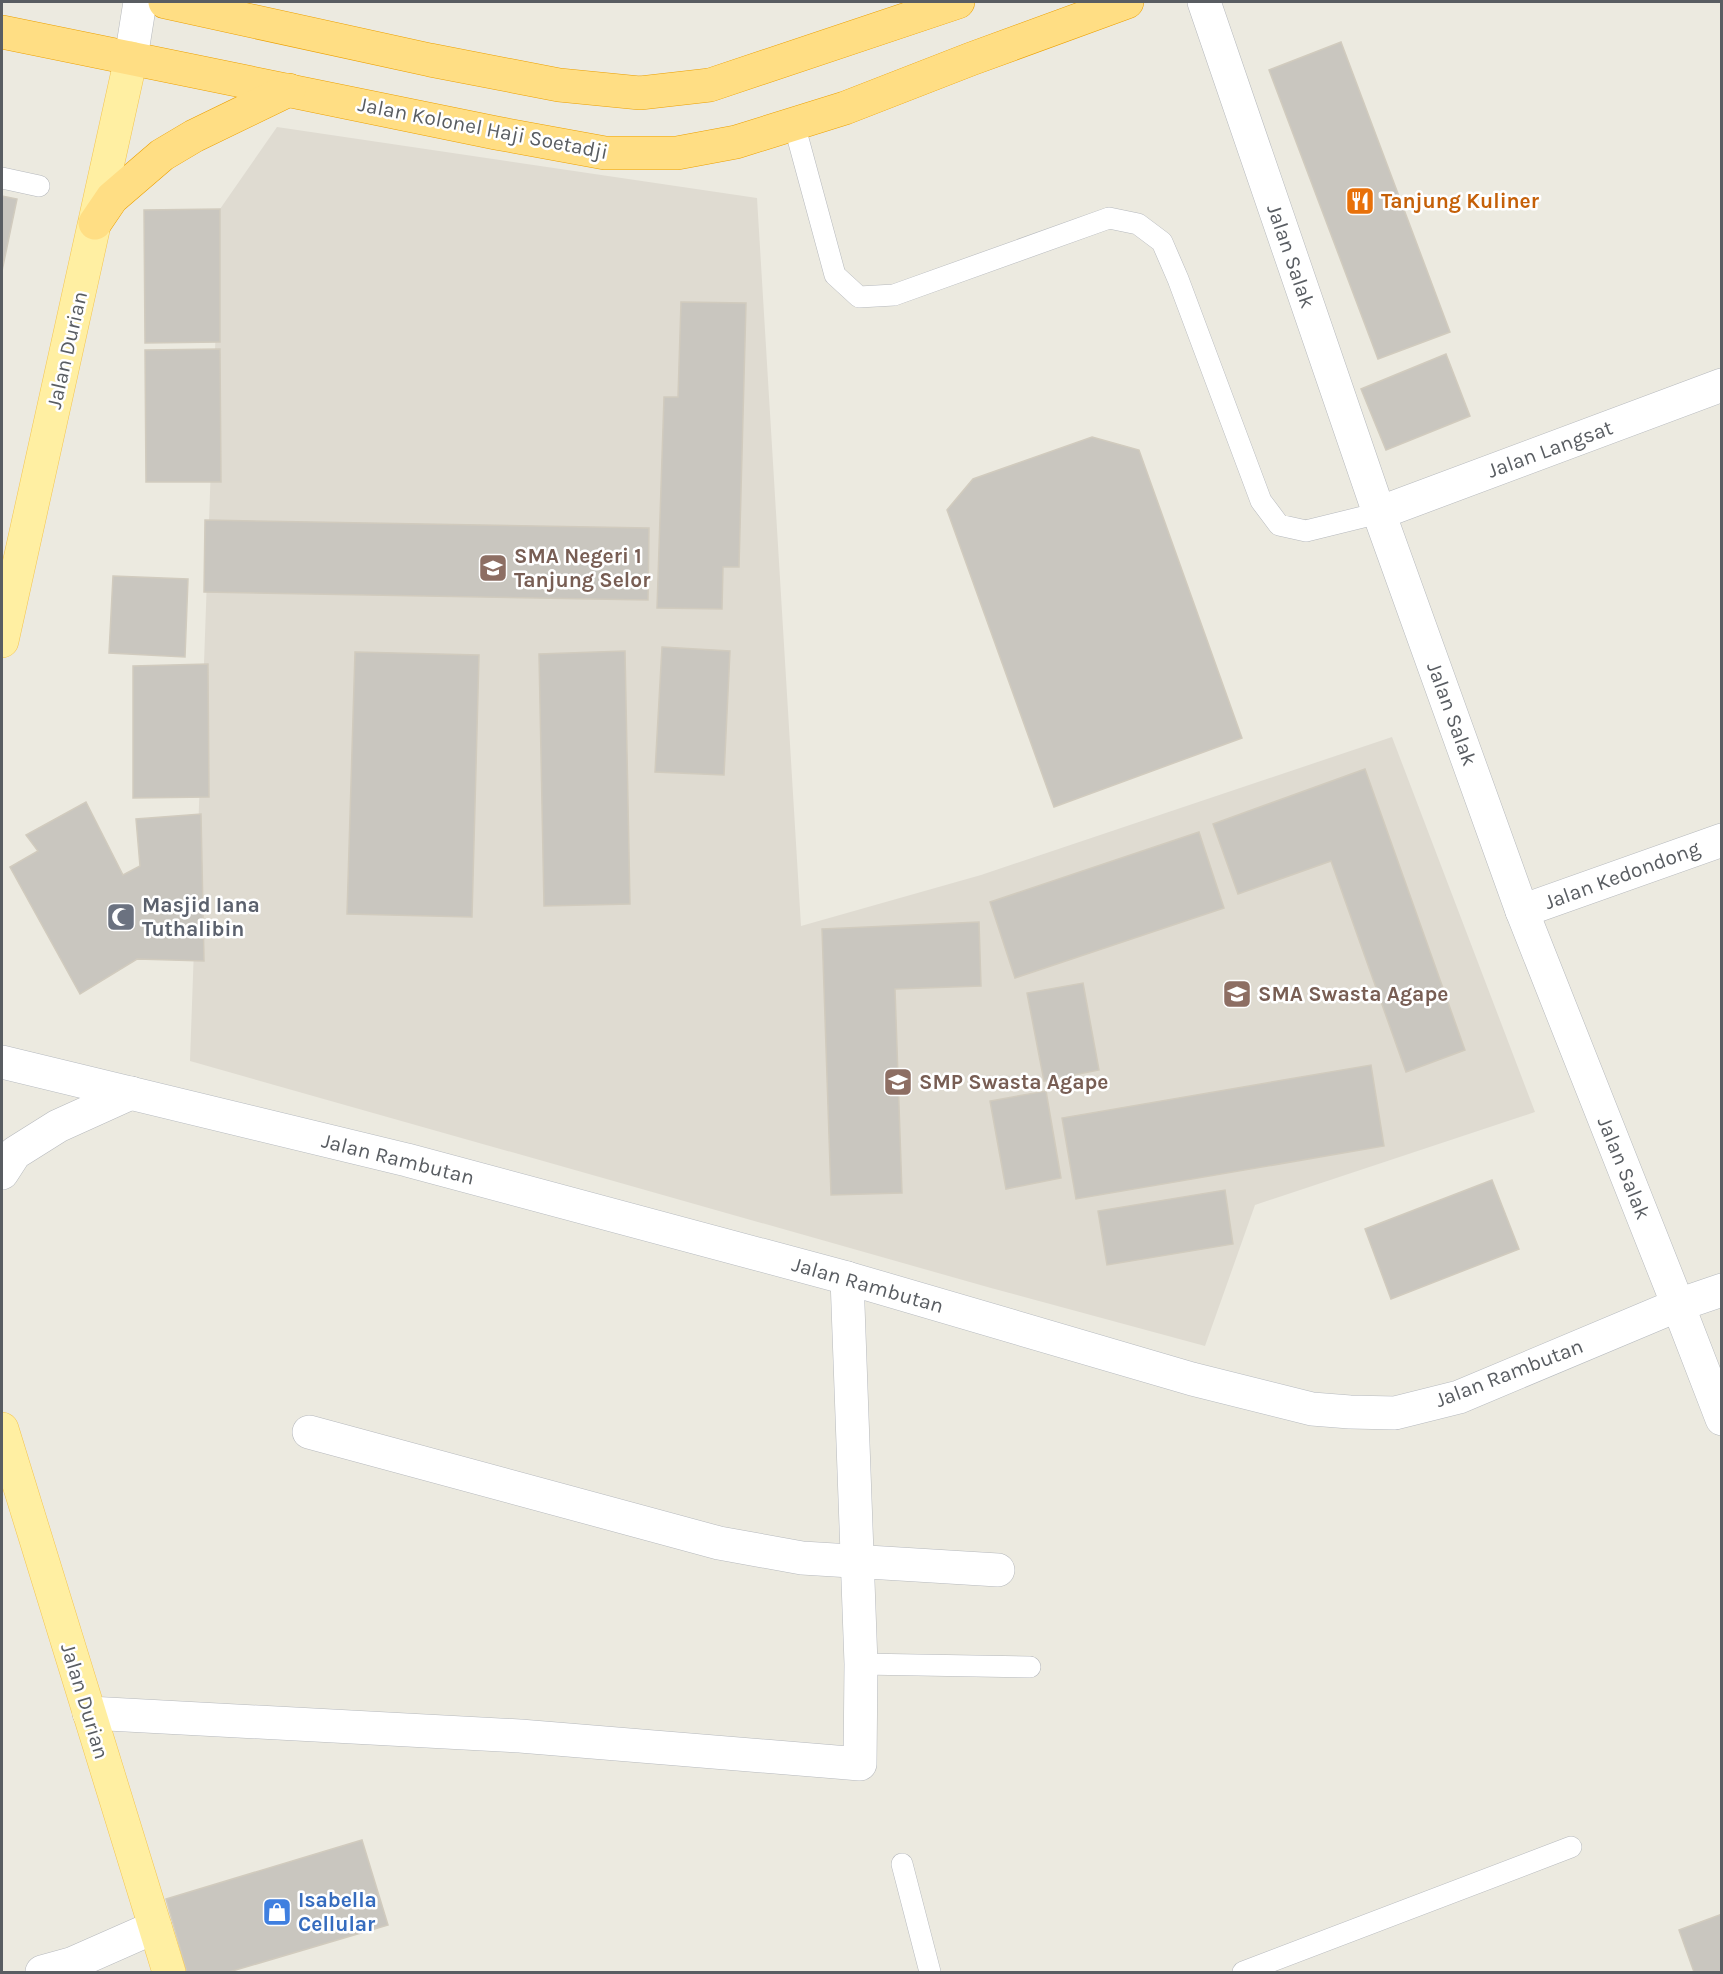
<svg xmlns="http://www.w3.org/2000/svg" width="1723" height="1974" viewBox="0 0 1723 1974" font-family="Karla,sans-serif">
  <rect width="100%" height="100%" fill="#eceae0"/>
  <polygon fill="#dfdbd1" points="277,127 757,198 801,926 981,875 1392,737 1535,1112 1255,1205 1205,1346 991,1288 190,1061 220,209"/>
  <g fill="#c9c6bf" stroke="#d1cbbe" stroke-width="1.5">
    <polygon points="1341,42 1450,332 1378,359 1269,70"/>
    <polygon points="2,196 17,199 2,271"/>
    <polygon points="220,209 220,342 145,343 144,210"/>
    <polygon points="681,302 746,303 739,567 723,567 722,609 657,608 664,397 678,397"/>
    <polygon points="220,349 221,482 146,482 145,350"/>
    <polygon points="1446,354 1470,416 1386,450 1361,389"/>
    <polygon points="1092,437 1139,450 1242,738 1054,807 947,510 973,479"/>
    <polygon points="205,520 649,528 648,600 204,592"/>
    <polygon points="113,576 188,579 185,657 109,653"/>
    <polygon points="662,647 730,651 724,775 655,772"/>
    <polygon points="625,651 630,904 544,906 539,654"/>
    <polygon points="355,652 479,655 472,917 347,914"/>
    <polygon points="208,664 209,797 133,798 133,666"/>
    <polygon points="1365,769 1465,1050 1406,1072 1331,861 1238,894 1213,824"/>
    <polygon points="86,802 123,875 140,866 136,819 201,814 204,961 137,959 80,994 10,867 38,851 26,835"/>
    <polygon points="1199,832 1224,908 1015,978 990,902"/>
    <polygon points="979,922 981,986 895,989 902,1193 831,1195 822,929"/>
    <polygon points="1083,983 1099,1070 1044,1081 1027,993"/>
    <polygon points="1371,1065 1384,1146 1076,1199 1062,1118"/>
    <polygon points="1046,1091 1061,1178 1006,1189 990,1101"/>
    <polygon points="1492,1180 1519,1249 1391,1299 1365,1229"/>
    <polygon points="1225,1190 1233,1244 1107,1265 1098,1211"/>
    <polygon points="362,1840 388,1925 229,1972 187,1972 166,1899"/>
    <polygon points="1722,1914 1722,1972 1694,1972 1679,1930"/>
  </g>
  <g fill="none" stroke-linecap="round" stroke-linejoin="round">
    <g stroke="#b6b9bd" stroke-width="22">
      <g id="lane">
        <polyline points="794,124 835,275 859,297 894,295 1109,218 1138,224 1162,242 1178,279 1261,501 1279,525 1306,531 1379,513"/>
        <polyline points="2,178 39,186"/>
        <polyline points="861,1664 1030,1667"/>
        <polyline points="902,1864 930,1972"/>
        <polyline points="1243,1972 1571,1847"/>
      </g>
    </g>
    <g stroke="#b6b9bd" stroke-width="34">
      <g id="street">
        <polyline points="1204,2 1379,513 1522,911 1678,1305 1722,1419"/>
        <polyline points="131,58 140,2"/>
        <polyline points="1379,513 1722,385"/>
        <polyline points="1522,911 1722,840"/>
        <polyline points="2,1173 15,1153 58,1126 131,1093"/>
        <polyline points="309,1432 719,1543 802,1558 998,1570"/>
        <polyline points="89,1713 520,1736 860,1764 861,1664 847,1278"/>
        <polyline points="42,1972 71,1964 155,1927"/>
      </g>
    </g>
    <g stroke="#b6babf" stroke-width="34">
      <polyline id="secondary" points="2,1062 407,1160 847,1278 1192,1379 1312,1409 1350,1412 1395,1413 1459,1397 1678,1305 1722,1290"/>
    </g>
    <g stroke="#f4c551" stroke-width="34">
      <g id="primary">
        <polyline points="2,641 131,58"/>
        <polyline points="2,1429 169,1972"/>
      </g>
    </g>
    <g stroke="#eca000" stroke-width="34">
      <g id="highway">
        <polyline points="165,2 430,60 559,85 640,93 710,85 958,2"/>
        <polyline points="2,32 496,133 605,153 677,153 736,142 845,108 971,59 1127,2"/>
        <polyline points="95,223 112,198 162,155 194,136 289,90"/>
      </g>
    </g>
    <use href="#lane" stroke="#fff" stroke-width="21"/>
    <use href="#street" stroke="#fff" stroke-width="33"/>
    <use href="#secondary" stroke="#fff" stroke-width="33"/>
    <use href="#primary" stroke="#ffefa2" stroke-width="33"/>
    <use href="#highway" stroke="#ffde84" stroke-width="33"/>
  </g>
  <defs>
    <g id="restaurant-square" transform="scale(1.5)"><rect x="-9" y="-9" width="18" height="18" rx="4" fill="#e8710a" stroke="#fff"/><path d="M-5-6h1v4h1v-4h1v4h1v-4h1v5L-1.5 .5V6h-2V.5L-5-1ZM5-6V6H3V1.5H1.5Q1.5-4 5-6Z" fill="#fff"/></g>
    <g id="school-square" transform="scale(1.5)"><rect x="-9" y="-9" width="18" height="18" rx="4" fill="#8d6e63" stroke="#fff"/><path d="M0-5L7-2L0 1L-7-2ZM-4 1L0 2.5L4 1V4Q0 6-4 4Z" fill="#fff"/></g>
    <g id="mosque-square" transform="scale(1.5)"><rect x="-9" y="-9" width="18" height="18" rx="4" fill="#6b7280" stroke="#fff"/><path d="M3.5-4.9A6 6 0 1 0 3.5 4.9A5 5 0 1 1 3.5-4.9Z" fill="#fff"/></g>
    <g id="shop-square" transform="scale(1.5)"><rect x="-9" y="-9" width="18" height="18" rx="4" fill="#3f7fe0" stroke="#fff"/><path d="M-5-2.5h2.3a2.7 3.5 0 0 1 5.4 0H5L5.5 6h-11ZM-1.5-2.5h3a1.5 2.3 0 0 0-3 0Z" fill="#fff"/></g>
  </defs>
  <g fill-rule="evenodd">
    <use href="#restaurant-square" x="1360" y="201"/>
    <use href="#school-square" x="493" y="568"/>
    <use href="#mosque-square" x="121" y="917"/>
    <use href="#school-square" x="1237" y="994"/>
    <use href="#school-square" x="898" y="1082"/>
    <use href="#shop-square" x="277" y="1912"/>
  </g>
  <g text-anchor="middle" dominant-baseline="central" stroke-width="5" stroke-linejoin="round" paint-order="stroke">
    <g font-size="21" fill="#595d62" stroke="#fff">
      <text transform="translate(483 128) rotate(11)">Jalan Kolonel Haji Soetadji</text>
      <text transform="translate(1291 256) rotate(71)">Jalan Salak</text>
      <text transform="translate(67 350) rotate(-77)">Jalan Durian</text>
      <text transform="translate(1550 449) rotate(-20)">Jalan Langsat</text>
      <text transform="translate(1452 714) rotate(70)">Jalan Salak</text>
      <text transform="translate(1622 875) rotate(-20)">Jalan Kedondong</text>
      <text transform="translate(398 1159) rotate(14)">Jalan Rambutan</text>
      <text transform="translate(1624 1168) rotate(68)">Jalan Salak</text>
      <text transform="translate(868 1285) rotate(16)">Jalan Rambutan</text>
      <text transform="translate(1509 1373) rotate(-21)">Jalan Rambutan</text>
      <text transform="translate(85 1701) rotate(73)">Jalan Durian</text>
    </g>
    <g font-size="21" font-weight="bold" fill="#c56008" stroke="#fff" text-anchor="start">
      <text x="1381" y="201">Tanjung Kuliner</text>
    </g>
    <g font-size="21" font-weight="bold" fill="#785e54" stroke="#fff" text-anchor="start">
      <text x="514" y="556">SMA Negeri 1<tspan x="514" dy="24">Tanjung Selor</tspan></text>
      <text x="1258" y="994">SMA Swasta Agape</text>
      <text x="919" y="1082">SMP Swasta Agape</text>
    </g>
    <g font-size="21" font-weight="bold" fill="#5b616d" stroke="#fff" text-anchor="start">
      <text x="142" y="905">Masjid Iana<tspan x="142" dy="24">Tuthalibin</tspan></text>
    </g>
    <g font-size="21" font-weight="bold" fill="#366cbe" stroke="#fff" text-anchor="start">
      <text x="298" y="1900">Isabella<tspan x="298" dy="24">Cellular</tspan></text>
    </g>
  </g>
  <rect width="1723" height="1974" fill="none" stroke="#595d62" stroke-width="6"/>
</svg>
